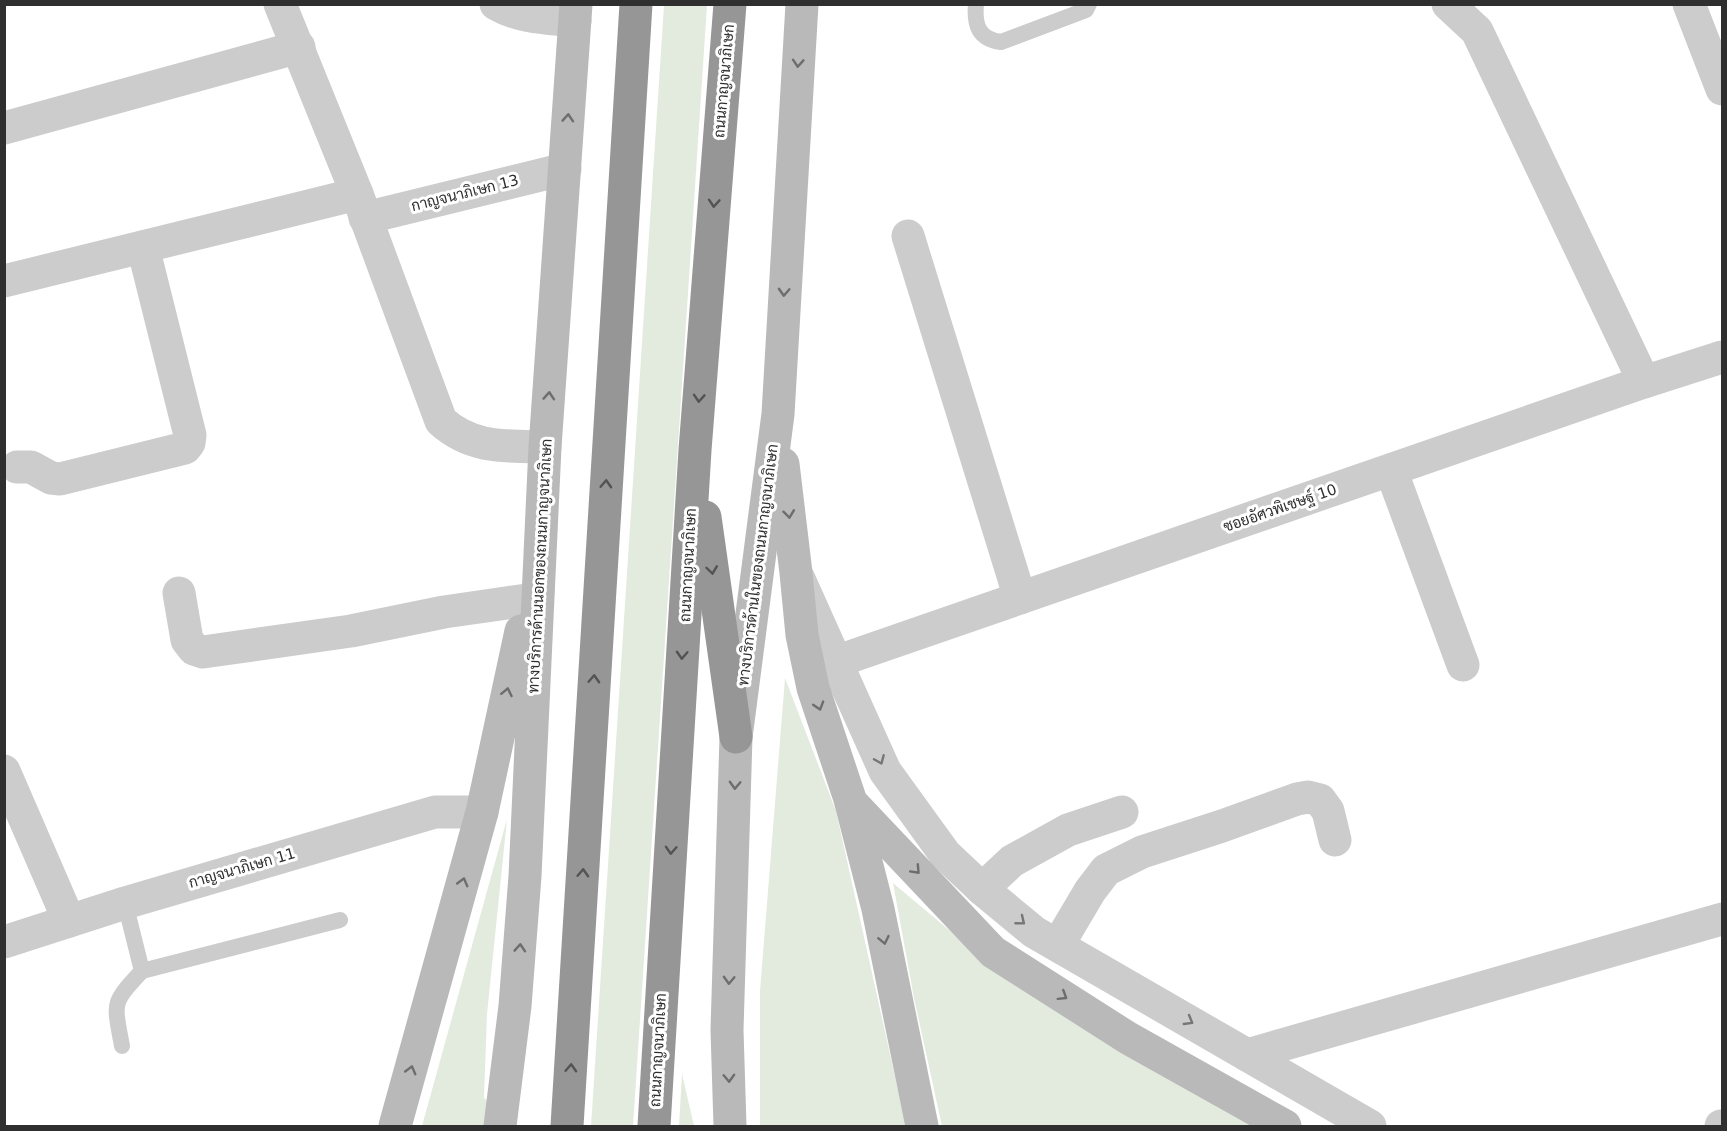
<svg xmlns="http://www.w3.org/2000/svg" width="1727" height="1131" viewBox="0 0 1727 1131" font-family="'DejaVu Sans',Sarabun,sans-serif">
  <rect width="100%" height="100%" fill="#fff"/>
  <g fill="#e3ebde">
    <polygon points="664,5 707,5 633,1126 591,1126"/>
    <polygon points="785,678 836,811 906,1126 760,1126 760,991"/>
    <polygon points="507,819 487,1014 484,1098 518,1126 422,1126"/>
    <polygon points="893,883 955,935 1264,1126 942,1126 914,998"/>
    <polygon points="682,1074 694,1126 679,1126"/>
  </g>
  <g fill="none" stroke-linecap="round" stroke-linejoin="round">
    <g stroke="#ccc" stroke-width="16">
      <path d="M 976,4 C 974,26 979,39 1001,42 L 1086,10 L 1089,4"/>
      <polyline points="142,971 340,920"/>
      <path d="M 122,1046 C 114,1002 111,1004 142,971 L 125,903"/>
    </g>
    <g stroke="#ccc" stroke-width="33">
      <path d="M 280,4 L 357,194 L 441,421 C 472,449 506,446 545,447"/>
      <path d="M 496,4 C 520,18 548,18 575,21"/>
      <polyline points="1448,4 1477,31 1644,382"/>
      <polyline points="1689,4 1722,89"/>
      <polyline points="4,128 299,47"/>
      <polyline points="365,218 565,169"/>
      <polyline points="908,236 1020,598"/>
      <polyline points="4,281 357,194"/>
      <polyline points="17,467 31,467 51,478 60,479 185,448 189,443 190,435 143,247"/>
      <polyline points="1391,470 1463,665"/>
      <polyline points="798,577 885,771 945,854 982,889 1034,932 1370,1126"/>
      <polyline points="179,593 187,640 194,649 203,652 351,631 444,612 527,600"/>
      <polyline points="838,661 1644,382 1722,357"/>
      <polyline points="4,771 69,921"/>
      <polyline points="982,889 1012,861 1068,830 1122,812"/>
      <polyline points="4,942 125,903 435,812 482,812"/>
      <polyline points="1058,945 1090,891 1106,870 1142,852 1222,826 1297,799 1308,797 1320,800 1328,811 1335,840"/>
      <polyline points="1247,1055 1722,919"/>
      <polyline points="1721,1126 1722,1126"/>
    </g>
    <g stroke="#b9b9b9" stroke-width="33">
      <polyline points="783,464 796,573 802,635 813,688 851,802 993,952 1128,1038 1285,1126"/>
      <polyline points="851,803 878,909 922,1126"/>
      <polyline points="395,1126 482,812 521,631"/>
      <polyline points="500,1126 515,1006 525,876 545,447 576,4"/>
      <polyline points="730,1126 727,1030 736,737 778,414 802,4"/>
    </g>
    <g stroke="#969696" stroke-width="33">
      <polyline points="705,517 736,737"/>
      <polyline points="567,1126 636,4"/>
      <polyline points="654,1126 695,450 730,4"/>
    </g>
  </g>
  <defs><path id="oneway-chevron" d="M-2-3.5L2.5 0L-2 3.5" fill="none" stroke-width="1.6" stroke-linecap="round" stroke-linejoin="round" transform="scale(1.5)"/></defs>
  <g stroke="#6d6d6d">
    <use href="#oneway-chevron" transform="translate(798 63) rotate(94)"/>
    <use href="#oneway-chevron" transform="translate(568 118) rotate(-86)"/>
    <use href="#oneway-chevron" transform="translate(784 292) rotate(93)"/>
    <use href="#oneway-chevron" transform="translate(549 396) rotate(-86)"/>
    <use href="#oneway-chevron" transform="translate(789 514) rotate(83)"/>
    <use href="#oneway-chevron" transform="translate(507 692) rotate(-78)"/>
    <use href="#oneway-chevron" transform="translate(819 706) rotate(73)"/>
    <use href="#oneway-chevron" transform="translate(735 785) rotate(92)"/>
    <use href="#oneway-chevron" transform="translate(916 870) rotate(47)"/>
    <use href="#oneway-chevron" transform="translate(463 882) rotate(-75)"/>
    <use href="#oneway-chevron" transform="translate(884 940) rotate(78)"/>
    <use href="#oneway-chevron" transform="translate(520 948) rotate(-86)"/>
    <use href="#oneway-chevron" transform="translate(729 980) rotate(92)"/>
    <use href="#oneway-chevron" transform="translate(1063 996) rotate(32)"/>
    <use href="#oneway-chevron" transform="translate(411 1070) rotate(-75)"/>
    <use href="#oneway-chevron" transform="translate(729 1078) rotate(88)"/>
  </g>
  <g stroke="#535353">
    <use href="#oneway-chevron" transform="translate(714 203) rotate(94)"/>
    <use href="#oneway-chevron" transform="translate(699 398) rotate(94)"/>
    <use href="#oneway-chevron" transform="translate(606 484) rotate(-87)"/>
    <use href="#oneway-chevron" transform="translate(712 570) rotate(82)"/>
    <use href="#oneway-chevron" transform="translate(682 655) rotate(93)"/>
    <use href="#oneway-chevron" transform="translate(594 679) rotate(-87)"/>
    <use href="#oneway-chevron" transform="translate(671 850) rotate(93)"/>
    <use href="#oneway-chevron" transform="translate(583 873) rotate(-87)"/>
    <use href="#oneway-chevron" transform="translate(571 1068) rotate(-87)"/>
  </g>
  <g stroke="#767676">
    <use href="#oneway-chevron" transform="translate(880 760) rotate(67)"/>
    <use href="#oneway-chevron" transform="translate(1021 921) rotate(39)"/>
    <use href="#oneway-chevron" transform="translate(1189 1021) rotate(30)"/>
  </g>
  <g text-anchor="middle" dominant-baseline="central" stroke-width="6" stroke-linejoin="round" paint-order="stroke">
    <g font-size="15" fill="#2f2f2f" stroke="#fff">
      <text transform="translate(724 81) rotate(-85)">ถนนกาญจนาภิเษก</text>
      <text transform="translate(465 193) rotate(-14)">กาญจนาภิเษก 13</text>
      <text transform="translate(1280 508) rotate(-19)">ซอยอัศวพิเชษฐ์ 10</text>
      <text transform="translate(688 565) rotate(-87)">ถนนกาญจนาภิเษก</text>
      <text transform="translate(758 565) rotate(-83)">ทางบริการด้านในของถนนกาญจนาภิเษก</text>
      <text transform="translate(540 566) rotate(-87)">ทางบริการด้านนอกของถนนกาญจนาภิเษก</text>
      <text transform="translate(242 868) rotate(-16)">กาญจนาภิเษก 11</text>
      <text transform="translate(658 1050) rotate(-87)">ถนนกาญจนาภิเษก</text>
    </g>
  </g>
  <rect width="1727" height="1131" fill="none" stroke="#2f2f2f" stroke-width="12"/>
</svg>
